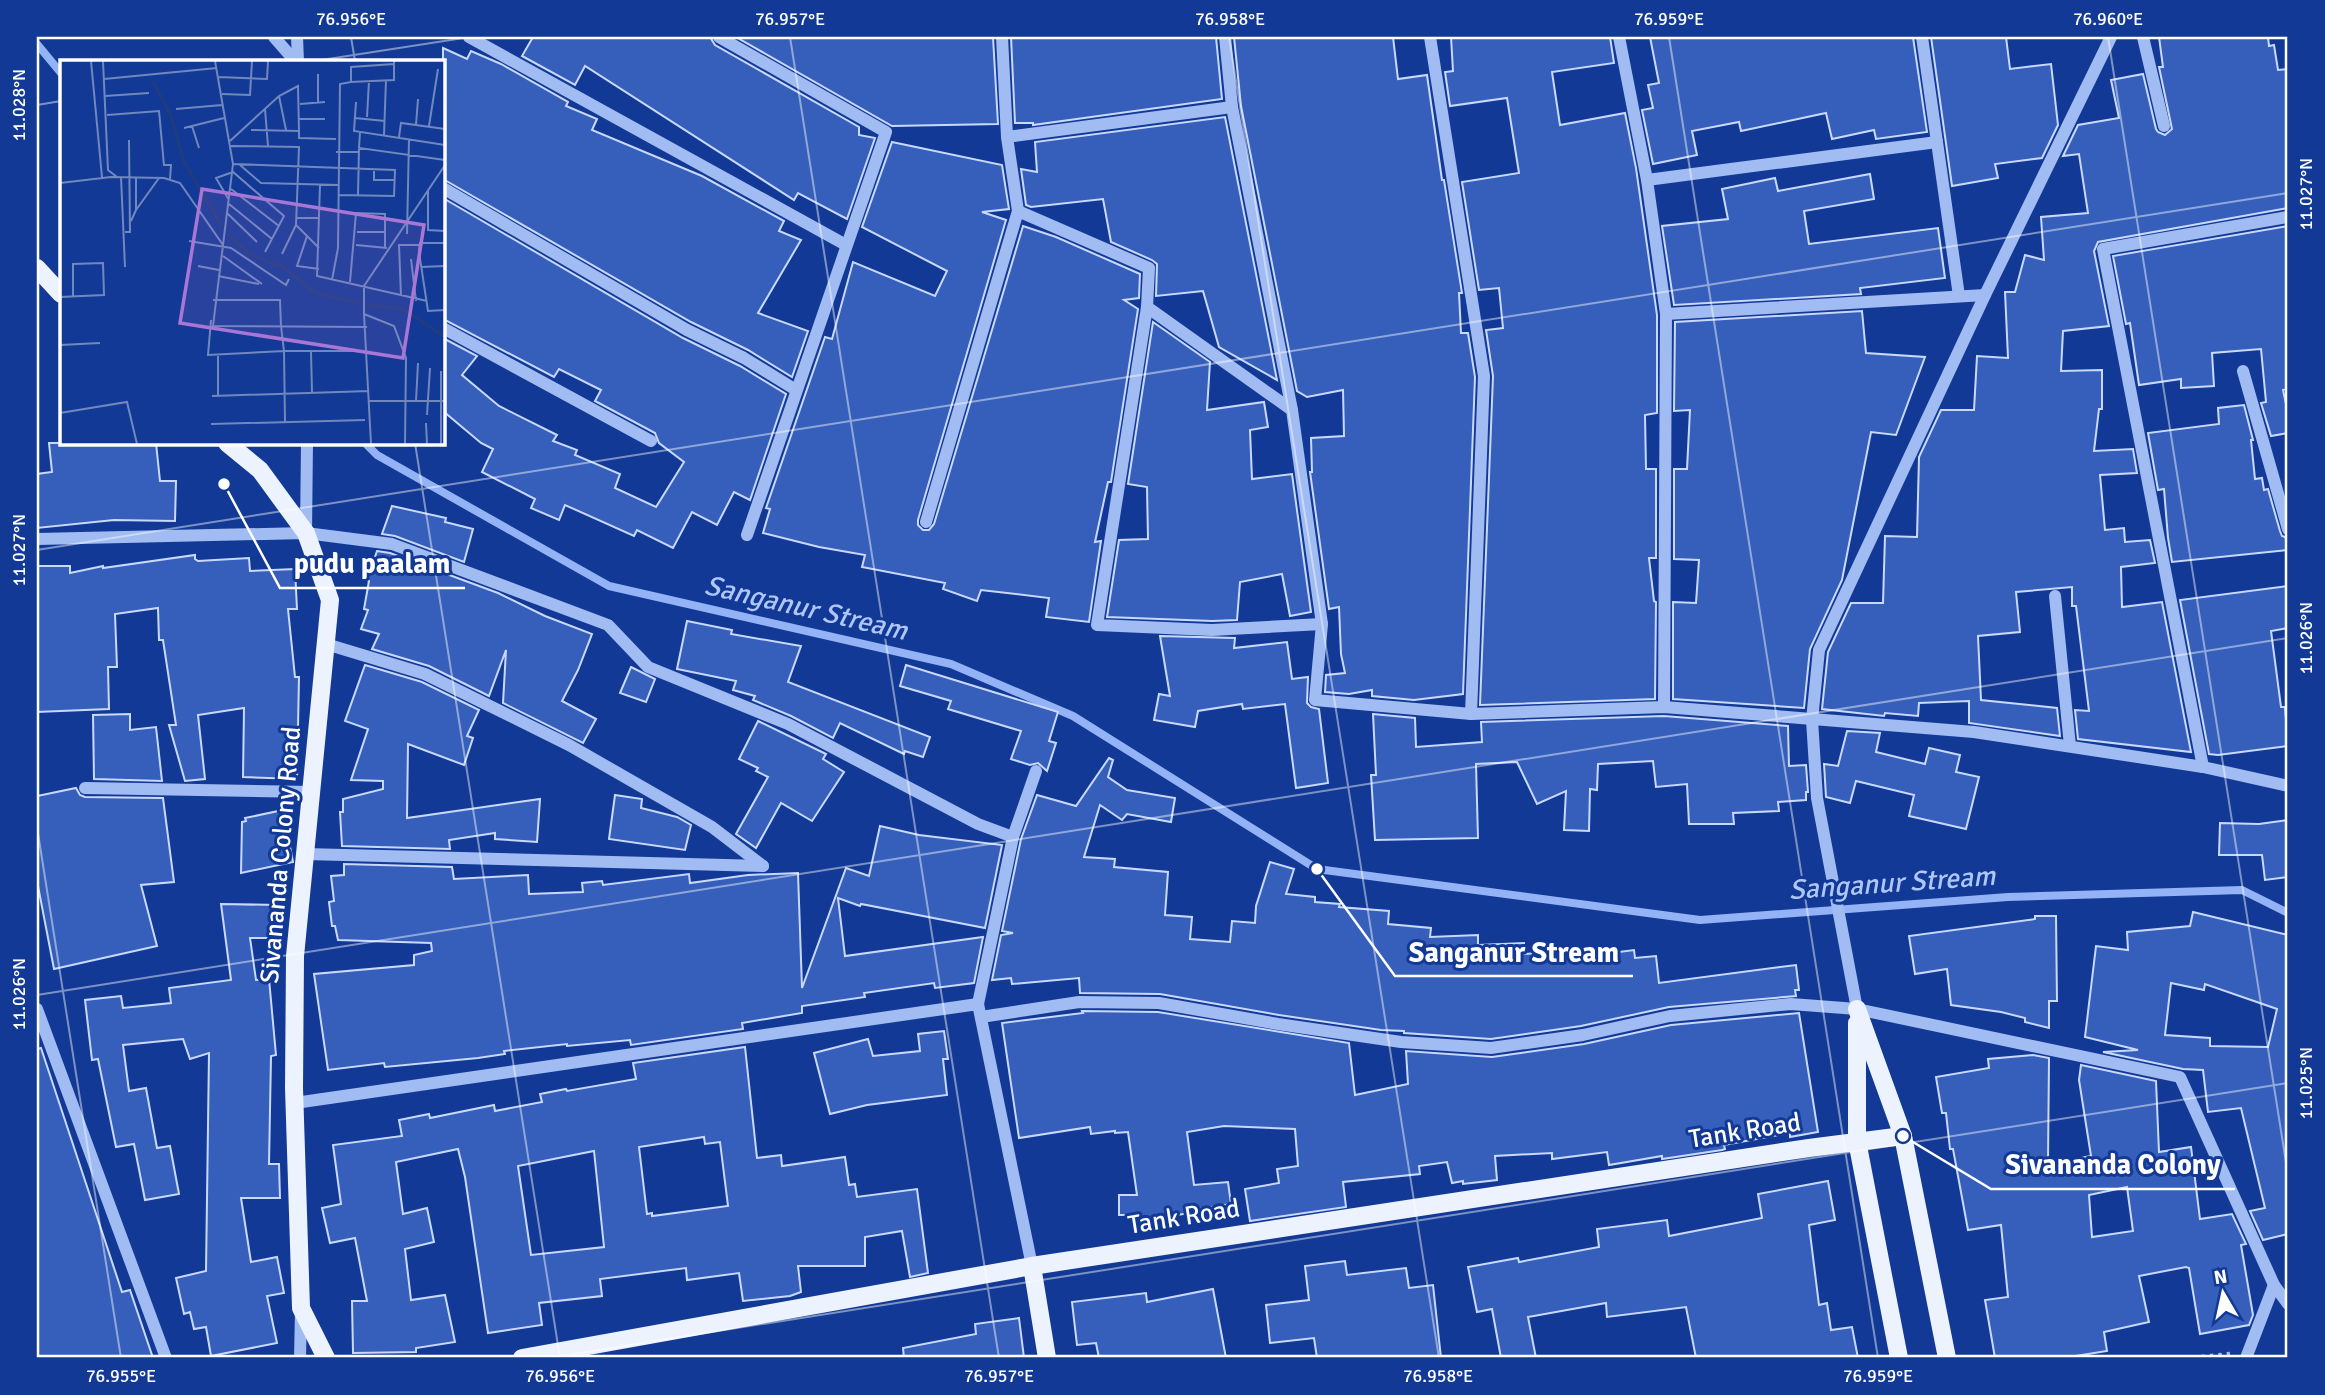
<svg xmlns="http://www.w3.org/2000/svg" width="2325" height="1395" viewBox="0 0 2325 1395" font-family="Signika,sans-serif">
  <rect width="100%" height="100%" fill="#123995"/>
  <g fill="none" stroke-linecap="round" stroke-linejoin="round">
    <g stroke="#93b3f6" stroke-width="8">
      <polyline points="37,44 61,73"/>
      <polyline points="365,443 377,455 609,586 951,664 1073,716 1317,869 1700,920 2008,897 2242,890 2288,913"/>
    </g>
  </g>
  <g fill="#365fbc" stroke="#c9d9fd" stroke-width="2" fill-rule="evenodd">
    <polygon points="533,37 710,37 715,45 859,127 859,135 875,138 847,219 798,193 794,200 585,66 575,85 522,56"/>
    <polygon points="736,37 993,37 998,124 892,126"/>
    <polygon points="1011,37 1216,37 1222,99 1033,125 1033,123 1015,123"/>
    <polygon points="1234,37 1393,37 1398,79 1427,75 1442,180 1444,180 1462,293 1459,293 1461,333 1468,333 1475,377 1463,694 1414,700 1372,696 1372,690 1349,694 1325,692 1326,675 1345,673 1341,654 1339,607 1329,609 1310,472 1312,472 1311,438 1344,436 1343,390 1307,397 1297,391 1241,106"/>
    <polygon points="1451,37 1610,37 1614,63 1552,72 1560,125 1625,113 1636,168 1657,315 1657,413 1645,415 1646,469 1656,469 1656,558 1649,558 1654,601 1656,602 1655,699 1480,705 1493,376 1486,330 1503,328 1499,288 1479,290 1462,182 1519,173 1507,98 1450,106 1445,72 1453,71"/>
    <polygon points="1650,37 1913,37 1927,132 1876,139 1874,130 1832,139 1826,113 1741,131 1739,122 1692,131 1697,155 1653,164 1642,110 1653,108 1648,85 1659,83"/>
    <polygon points="1931,37 2006,37 2010,69 2051,64 2058,125 2042,158 1995,164 1998,178 1952,186"/>
    <polygon points="2159,37 2268,37 2269,46 2274,45 2278,70 2288,69 2288,208 2098,242 2094,251 2109,326 2063,331 2061,371 2102,370 2102,409 2099,409 2094,451 2133,449 2137,473 2100,475 2105,530 2124,528 2125,542 2150,540 2155,563 2121,567 2122,607 2162,602 2191,752 2078,739 2075,710 2089,711 2076,606 2072,606 2072,587 2016,592 2020,632 1978,636 1981,700 2057,708 2060,736 1969,723 1969,701 1919,703 1918,716 1885,713 1884,716 1822,709 1828,652 1851,603 1883,603 1885,536 1917,537 1919,457 1941,410 1974,410 1977,356 2008,358 2005,292 2015,292 2025,255 2044,260 2041,217 2088,213 2079,154 2063,156 2078,125 2119,118 2111,80 2143,74 2156,129 2158,132 2165,135 2172,129 2159,67 2163,67"/>
    <polygon points="443,48 467,59 471,51 501,64 568,102 566,106 597,119 592,130 702,176 784,221 779,231 801,240 758,313 808,331 792,377 748,350 691,322 443,179"/>
    <polygon points="1225,117 1277,380 1219,347 1203,291 1156,296 1157,264 1152,260 1111,242 1103,199 1031,207 1026,205 1021,169 1037,172 1035,142"/>
    <polygon points="892,142 1002,165 1009,209 982,212 1006,220 918,520 918,525 923,530 929,530 934,524 1023,226 1056,237 1140,274 1139,298 1124,300 1138,309 1111,482 1108,482 1095,542 1101,541 1089,622 1046,617 1049,598 981,590 977,601 943,589 945,583 862,567 865,555 819,547 763,533 770,509 766,508 825,337 832,339 853,262 935,296 947,271 862,227"/>
    <polygon points="1870,174 1874,199 1804,211 1809,244 1938,228 1945,278 1860,288 1861,294 1674,305 1662,226 1728,219 1722,189 1775,178 1778,191"/>
    <polygon points="443,198 683,338 740,366 786,394 750,500 734,492 717,525 692,512 673,548 637,530 634,536 565,505 559,520 531,508 535,499 482,472 493,449 481,443 443,411 443,338 477,356 462,375 499,406 557,435 553,441 577,450 575,455 620,474 615,488 656,507 684,462 659,443 655,433 595,401 601,390 559,369 554,377 443,319"/>
    <polygon points="2288,226 2288,389 2283,390 2288,413 2288,433 2271,436 2261,403 2266,402 2261,349 2212,353 2214,386 2181,388 2181,379 2139,385 2130,323 2126,324 2113,256"/>
    <polygon points="1862,311 1866,353 1925,357 1896,435 1871,432 1842,580 1810,649 1804,708 1673,699 1673,602 1696,603 1699,560 1674,559 1674,469 1687,469 1690,410 1674,411 1675,322"/>
    <polygon points="1153,322 1210,362 1207,410 1264,402 1268,427 1250,430 1252,479 1292,474 1311,612 1290,616 1282,574 1240,582 1237,620 1212,621 1107,617 1119,540 1148,539 1147,487 1128,484"/>
    <polygon points="2244,405 2253,440 2251,440 2255,479 2262,478 2264,490 2268,489 2280,531 2282,536 2288,538 2288,550 2172,562 2168,538 2164,489 2158,490 2148,433 2219,424 2218,408"/>
    <polygon points="49,443 156,443 160,481 176,481 175,521 114,520 37,528 37,474 52,472"/>
    <polygon points="392,506 446,518 445,522 473,529 464,562 395,536 382,534"/>
    <polygon points="377,551 390,553 498,593 545,616 592,634 578,670 562,701 596,719 583,743 503,703 506,650 489,696 429,666 372,649 379,634 361,629 368,610 364,609 369,581 367,580"/>
    <polygon points="195,555 195,559 198,561 249,558 250,571 295,569 297,609 288,609 295,677 299,677 297,779 243,777 244,708 198,715 205,779 185,781 169,725 176,725 163,640 159,640 158,608 115,614 117,667 108,667 109,709 37,712 37,566 70,566 70,573 103,566 103,568"/>
    <polygon points="2288,586 2288,628 2271,631 2281,707 2285,707 2288,746 2218,755 2209,754 2180,600"/>
    <polygon points="687,621 732,630 731,634 801,646 788,682 930,737 923,757 905,751 904,754 840,723 833,738 791,716 753,700 755,696 733,690 736,681 677,669"/>
    <polygon points="1160,636 1235,638 1234,648 1287,642 1292,679 1308,677 1307,703 1311,707 1319,709 1328,783 1296,788 1285,704 1243,709 1242,704 1198,711 1195,727 1154,720 1159,694 1170,696"/>
    <polygon points="365,665 422,682 479,710 467,736 473,738 464,765 408,744 407,818 540,799 537,842 495,839 495,833 449,840 450,849 342,846 340,812 343,812 343,799 383,789 383,781 351,780 368,729 345,721"/>
    <polygon points="906,665 1058,712 1049,741 1056,743 1047,771 1038,763 1030,765 1011,759 1021,731 948,709 951,701 900,686"/>
    <polygon points="631,667 655,679 646,702 620,693"/>
    <polygon points="130,714 130,730 156,727 162,781 94,779 93,715"/>
    <polygon points="1373,714 1415,718 1416,747 1482,742 1481,722 1664,716 1788,726 1789,766 1806,765 1808,792 1806,792 1806,800 1778,802 1779,811 1733,813 1734,824 1689,824 1687,784 1656,787 1653,761 1598,764 1597,790 1590,789 1589,831 1564,830 1566,791 1537,804 1517,762 1476,764 1478,838 1375,840 1371,775 1376,775"/>
    <polygon points="758,721 826,754 823,759 844,772 812,821 781,803 756,848 736,834 768,777 756,771 758,768 739,759"/>
    <polygon points="1847,731 1880,733 1876,752 1925,764 1929,748 1960,755 1956,772 1979,777 1966,829 1909,816 1914,795 1856,781 1850,803 1826,797 1824,764 1838,766"/>
    <polygon points="1109,758 1113,760 1108,777 1127,790 1175,798 1171,822 1127,814 1122,820 1100,805 1084,857 1115,859 1114,867 1168,872 1165,915 1192,917 1190,939 1230,942 1232,921 1255,923 1256,906 1270,862 1294,869 1286,894 1315,897 1315,902 1340,904 1339,907 1389,911 1388,924 1431,928 1430,937 1478,935 1478,945 1524,943 1524,954 1569,951 1611,953 1634,950 1635,958 1656,956 1659,983 1796,965 1799,990 1795,990 1796,996 1669,1007 1581,1026 1491,1039 1404,1033 1404,1031 1381,1030 1279,1015 1160,994 1080,993 1079,978 1012,984 1011,978 992,980 1001,935 1013,933 1002,931 1021,839 1037,795 1076,806"/>
    <polygon points="76,788 80,795 85,797 163,798 174,882 141,885 157,946 54,969 37,881 37,796"/>
    <polygon points="615,795 642,799 641,808 677,817 691,825 685,850 609,839"/>
    <polygon points="283,810 293,862 241,873 242,822 246,821 245,818"/>
    <polygon points="2288,820 2288,877 2265,880 2262,855 2219,855 2220,823 2259,824"/>
    <polygon points="880,826 919,835 1002,845 985,928 861,904 860,906 838,898 845,956 983,937 974,983 935,988 934,983 864,993 865,997 802,1006 802,1013 742,1023 743,1029 631,1045 630,1040 567,1046 567,1044 504,1051 505,1054 478,1058 385,1067 384,1063 328,1070 314,974 414,965 414,955 432,951 431,943 338,940 335,926 332,926 329,902 334,901 331,876 344,875 344,864 452,867 454,879 528,875 529,894 583,892 582,883 602,881 603,885 689,874 690,883 748,875 798,873 802,988 846,868 869,876"/>
    <polygon points="221,904 277,905 277,938 250,938 256,980 269,979 276,1055 271,1056 269,1164 279,1164 280,1198 241,1198 251,1262 277,1257 284,1293 267,1296 277,1343 211,1356 206,1327 194,1329 190,1312 184,1314 176,1278 206,1271 209,1053 190,1059 183,1039 123,1045 129,1091 146,1088 157,1148 170,1146 179,1194 145,1200 134,1144 116,1147 98,1059 92,1060 85,1000 121,996 123,1008 171,1003 169,988 231,980"/>
    <path d="M 2193,912 L 2288,935 L 2288,1234 L 2263,1240 L 2250,1211 L 2265,1208 L 2241,1108 L 2208,1112 L 2203,1070 L 2183,1069 L 2103,1052 L 2138,1050 L 2085,1037 L 2096,946 L 2128,950 L 2127,932 L 2190,926 ZM 2171,983 L 2204,990 L 2205,984 L 2277,1009 L 2268,1047 L 2210,1046 L 2210,1038 L 2165,1035 Z"/>
    <polygon points="2035,916 2056,916 2057,1001 2049,1001 2049,1028 2025,1022 2025,1018 2001,1012 1951,1005 1947,969 1915,974 1909,936 2035,919"/>
    <polygon points="1082,1011 1158,1012 1349,1043 1355,1095 1408,1084 1406,1051 1492,1057 1584,1044 1671,1025 1799,1013 1818,1132 1790,1137 1790,1133 1724,1145 1725,1149 1722,1150 1662,1159 1662,1156 1609,1165 1607,1152 1552,1159 1552,1153 1495,1156 1497,1180 1463,1184 1463,1181 1452,1183 1447,1162 1419,1166 1420,1174 1343,1182 1346,1207 1250,1221 1245,1189 1279,1183 1277,1169 1298,1166 1295,1129 1224,1126 1187,1132 1194,1185 1228,1182 1231,1204 1197,1209 1198,1212 1134,1221 1133,1215 1119,1215 1119,1195 1137,1195 1128,1132 1115,1133 1115,1131 1091,1134 1090,1127 1019,1138 1002,1023 1083,1013"/>
    <polygon points="944,1031 948,1059 943,1059 947,1095 867,1105 830,1114 814,1053 868,1039 873,1056 920,1051 918,1034"/>
    <path d="M 745,1047 L 757,1158 L 781,1155 L 782,1166 L 845,1157 L 849,1185 L 855,1184 L 857,1197 L 917,1189 L 928,1273 L 910,1277 L 902,1231 L 865,1237 L 865,1266 L 798,1266 L 801,1292 L 790,1296 L 743,1301 L 739,1273 L 687,1280 L 686,1268 L 600,1279 L 602,1296 L 539,1303 L 542,1325 L 488,1333 L 465,1177 L 458,1149 L 396,1162 L 403,1214 L 427,1208 L 434,1242 L 405,1249 L 411,1300 L 445,1295 L 455,1342 L 416,1348 L 416,1352 L 353,1353 L 352,1301 L 367,1301 L 355,1238 L 330,1243 L 322,1208 L 341,1204 L 333,1145 L 402,1136 L 399,1120 L 429,1114 L 430,1118 L 494,1105 L 495,1111 L 542,1102 L 540,1094 L 566,1089 L 567,1091 L 636,1079 L 633,1063 ZM 704,1137 L 705,1144 L 720,1142 L 728,1206 L 652,1216 L 652,1213 L 647,1214 L 639,1147 ZM 594,1151 L 604,1247 L 531,1255 L 518,1166 Z"/>
    <polygon points="41,1048 122,1292 130,1290 153,1358 37,1358 37,1049"/>
    <path d="M 2033,1055 L 2049,1058 L 2048,1164 L 2091,1156 L 2079,1080 L 2081,1065 L 2156,1081 L 2159,1152 L 2191,1147 L 2200,1219 L 2232,1214 L 2246,1244 L 2241,1245 L 2253,1315 L 2249,1325 L 2200,1334 L 2189,1268 L 2186,1267 L 2139,1276 L 2149,1322 L 2104,1332 L 2107,1351 L 2063,1358 L 1995,1358 L 1985,1300 L 2008,1297 L 2001,1225 L 1968,1230 L 1953,1149 L 1950,1149 L 1946,1113 L 1942,1113 L 1936,1077 L 1989,1068 L 1988,1059 ZM 2127,1187 L 2133,1231 L 2092,1237 L 2089,1195 Z"/>
    <polygon points="1828,1181 1835,1220 1809,1225 1819,1305 1827,1303 1831,1330 1852,1327 1858,1358 1696,1358 1686,1307 1607,1317 1606,1303 1528,1317 1536,1358 1501,1358 1492,1309 1477,1312 1468,1267 1518,1258 1519,1262 1599,1247 1597,1229 1667,1220 1669,1236 1762,1218 1758,1194"/>
    <polygon points="1345,1261 1347,1275 1406,1268 1409,1288 1433,1285 1441,1358 1317,1358 1314,1338 1270,1343 1266,1305 1309,1300 1305,1266"/>
    <polygon points="1213,1289 1226,1358 1099,1358 1096,1343 1077,1345 1072,1302 1146,1293 1147,1302"/>
    <polygon points="1019,1318 1024,1358 904,1358 903,1348 976,1334 975,1324"/>
  </g>
  <g fill="none" stroke-linecap="round" stroke-linejoin="round">
    <polyline stroke="#a1bbf3" stroke-width="4.5" stroke-dasharray="3.5 5" stroke-linecap="butt" points="2193,1358 2230,1354"/>
    <g stroke="#a1bbf3" stroke-width="12">
      <polyline points="274,37 295,61"/>
      <polyline points="297,37 298,61"/>
      <polyline points="469,37 846,245"/>
      <polyline points="719,37 886,132 747,535"/>
      <polyline points="1225,37 1232,107 1292,410 1322,624 1315,700 1471,714 1664,707 1974,732 2203,767 2288,786"/>
      <polyline points="1430,37 1484,376 1471,714"/>
      <polyline points="1619,37 1647,180 1666,314 1664,707"/>
      <polyline points="1922,37 1959,296"/>
      <polyline points="2143,37 2164,126"/>
      <polyline points="1007,137 1232,107"/>
      <polyline points="1647,180 1937,142"/>
      <polyline points="443,188 687,330 744,358 796,390"/>
      <polyline points="1018,211 1149,268 1147,307 1292,410"/>
      <polyline points="1147,307 1097,625 1212,630 1322,624"/>
      <polyline points="1666,314 1985,295"/>
      <polyline points="443,328 651,441"/>
      <polyline points="2243,371 2288,529"/>
      <polyline points="926,522 1018,211 1007,137 1002,37"/>
      <polyline points="306,533 307,443"/>
      <polyline points="37,539 306,533 392,544 608,625 648,667 788,724 978,824 1013,837 1036,771"/>
      <polyline points="2055,596 2070,746"/>
      <polyline points="326,644 425,674 569,745 712,827 763,866"/>
      <polyline points="2203,767 2103,249 2288,217"/>
      <polyline points="85,788 311,792"/>
      <polyline points="305,854 763,866"/>
      <polyline points="978,1004 1013,837"/>
      <polyline points="37,1009 166,1358"/>
      <polyline points="1857,1009 1817,798 1812,720 1819,650 1985,295 2111,37"/>
      <polyline points="981,1017 1079,1002 1159,1003 1278,1024 1401,1042 1491,1048 1583,1035 1670,1016 1791,1004 1857,1009 2180,1077 2274,1285 2288,1304"/>
      <polyline points="295,1103 978,1004 1032,1266"/>
      <polyline points="300,1358 301,1311"/>
      <polyline points="2246,1358 2274,1285"/>
    </g>
    <g stroke="#edf2ff" stroke-width="18">
      <polyline points="37,268 61,294"/>
      <polyline points="227,443 260,470 306,533 330,600 295,956 294,1088 301,1308 326,1358"/>
      <polyline points="1857,1009 1903,1136 1947,1358"/>
      <polyline points="1857,1023 1857,1141 1899,1358"/>
      <polyline points="1032,1266 1047,1358"/>
      <polyline points="522,1358 1032,1266 1809,1148 1903,1136"/>
    </g>
  </g>
  <path fill="none" stroke="#fff" stroke-width="2" stroke-opacity="0.45" d="M 351,37 L 355,61M 790,37 L 999,1358M 1229,37 L 1439,1358M 1669,37 L 1878,1358M 2108,37 L 2288,1175M 315,61 L 470,37M 37,105 L 61,101M 415,443 L 560,1358M 37,550 L 2288,193M 37,827 L 121,1358M 37,995 L 2288,638M 548,1358 L 2288,1083"/>
  <g text-anchor="middle" dominant-baseline="central" stroke-width="6" stroke-linejoin="round" paint-order="stroke">
    <g font-size="26" fill="#fff" stroke="#123995">
      <text transform="translate(281 855) rotate(-85)">Sivananda Colony Road</text>
      <text transform="translate(1745 1131) rotate(-9)">Tank Road</text>
      <text transform="translate(1184 1217) rotate(-9)">Tank Road</text>
    </g>
    <g font-size="28" font-style="italic" fill="#aec6f9" stroke="#123995">
      <text transform="translate(806 608) rotate(13)">Sanganur Stream</text>
      <text transform="translate(1892 883) rotate(-4)">Sanganur Stream</text>
    </g>
  </g>
  <g transform="translate(60 60)">
    <rect width="385" height="385" fill="#123995"/>
    <path fill="none" stroke="#1f3b81" stroke-width="3.5" d="M 93,21 L 111,56 L 124,102 L 162,166M 167,174 L 191,195 L 223,207 L 255,233 L 302,244M 307,245 L 343,249 L 385,277"/>
    <path fill="none" stroke="#7188bf" stroke-width="2" d="M 31,1 L 42,117M 43,1 L 48,110 L 57,117M 155,1 L 173,104 L 163,185M 334,4 L 291,7 L 291,22 L 334,20 L 334,1M 258,14 L 258,43M 158,17 L 207,19 L 208,1M 44,19 L 157,8M 162,34 L 190,35 L 192,1M 45,36 L 89,33M 219,36 L 226,70M 296,42 L 294,71 L 385,85M 240,44 L 265,42M 116,49 L 162,45M 205,49 L 208,86M 47,55 L 99,51 L 104,105 L 111,105 L 110,119M 307,57 L 309,21M 295,58 L 325,61M 239,59 L 265,59M 356,65 L 358,39M 132,66 L 139,88M 369,66 L 378,9M 124,68 L 164,58M 239,71 L 239,78 L 276,79M 300,72 L 299,88 L 385,100M 324,75 L 326,20M 339,77 L 341,63 L 385,69M 170,81 L 219,36 L 238,26 L 239,71 L 191,70M 171,86 L 239,87 L 236,165 L 222,194M 276,92 L 298,92M 173,104 L 335,110 L 334,136 L 278,135M 180,105 L 201,123 L 279,125M 314,109 L 314,120 L 334,120M 61,117 L 65,207M 0,123 L 51,117 L 104,118 L 120,123 L 163,185 L 153,266 L 307,267M 260,125 L 257,216 L 367,241M 171,129 L 219,166M 368,130 L 368,170 L 385,171M 298,135 L 299,88M 169,140 L 156,118 L 173,112 L 224,156 L 205,192M 169,144 L 212,179M 76,150 L 99,118M 167,153 L 197,182M 236,158 L 258,158M 71,161 L 76,150 L 76,117M 236,165 L 259,188M 65,172 L 70,172 L 69,80M 297,172 L 325,172M 347,174 L 349,79M 247,176 L 237,206 L 259,209M 129,181 L 171,188 L 226,225 L 229,219M 385,183 L 360,183 L 359,192 L 368,251 L 385,250M 296,185 L 327,188M 163,196 L 202,224M 351,199 L 356,241M 138,206 L 159,210M 361,207 L 385,206M 158,216 L 199,224M 272,220 L 278,188 L 280,24 L 291,22M 290,222 L 296,153 L 325,154 L 325,188M 341,236 L 339,185 L 359,185M 0,237 L 44,235 L 43,203 L 13,204 L 13,236M 153,240 L 220,240 L 221,266M 304,254 L 311,384M 151,260 L 148,295 L 224,291 L 225,362M 221,266 L 224,291 L 303,291M 0,285 L 40,283M 251,292 L 252,332M 158,294 L 158,335M 381,311 L 381,384M 152,336 L 309,331M 309,341 L 385,341M 356,341 L 358,303M 0,353 L 67,342 L 77,384M 367,355 L 370,308M 366,363 L 367,384M 151,364 L 305,360M 345,384 L 346,298 L 334,266 L 304,254 L 304,226 L 385,105"/>
    <path fill="#a976d5" fill-opacity="0.15" stroke="#a976d5" stroke-width="3.5" d="M 142,129 L 364,165 L 343,298 L 120,263 Z"/>
    <rect width="385" height="385" fill="none" stroke="#fff" stroke-width="3.5"/>
  </g>
  <path fill="none" stroke="#fff" stroke-width="2.5" d="M224 484L280 588H465M1317 869L1395 976H1633M1903 1136L1991 1189H2235"/>
  <g fill="#fff" stroke="#123995" stroke-width="2.5">
    <circle cx="224" cy="484" r="7"/>
    <circle cx="1317" cy="869" r="7"/>
    <circle cx="1903" cy="1136" r="7"/>
  </g>
  <g font-size="28" text-anchor="middle" font-weight="bold" fill="#fff" stroke="#123995" stroke-width="6" stroke-linejoin="round" paint-order="stroke">
    <text x="372" y="573">pudu paalam</text>
    <text x="1514" y="962">Sanganur Stream</text>
    <text x="2113" y="1174">Sivananda Colony</text>
  </g>
  <rect width="2325" height="1395" fill="none" stroke="#123995" stroke-width="77"/>
  <g transform="translate(2223 1293) rotate(351)" stroke="#123995" stroke-width="5" paint-order="stroke">
  <path d="M0-5L12 26L0 18L-12 26Z" fill="#ffffff"/>
  <text y="-10" font-size="19" font-weight="bold" text-anchor="middle" fill="#ffffff">N</text>
  </g>
  <rect x="38" y="38" width="2248" height="1318" fill="none" stroke="#fff" stroke-width="2.5"/>
  <g font-size="18" text-anchor="middle" fill="#fff">
    <text x="351" y="25">76.956°E</text>
    <text x="790" y="25">76.957°E</text>
    <text x="1230" y="25">76.958°E</text>
    <text x="1669" y="25">76.959°E</text>
    <text x="2108" y="25">76.960°E</text>
    <text transform="translate(19 105) rotate(-90)" y="6">11.028°N</text>
    <text transform="translate(2306 194) rotate(-90)" y="6">11.027°N</text>
    <text transform="translate(19 550) rotate(-90)" y="6">11.027°N</text>
    <text transform="translate(2306 638) rotate(-90)" y="6">11.026°N</text>
    <text transform="translate(19 994) rotate(-90)" y="6">11.026°N</text>
    <text transform="translate(2306 1083) rotate(-90)" y="6">11.025°N</text>
    <text x="121" y="1382">76.955°E</text>
    <text x="560" y="1382">76.956°E</text>
    <text x="999" y="1382">76.957°E</text>
    <text x="1438" y="1382">76.958°E</text>
    <text x="1878" y="1382">76.959°E</text>
  </g>
</svg>
